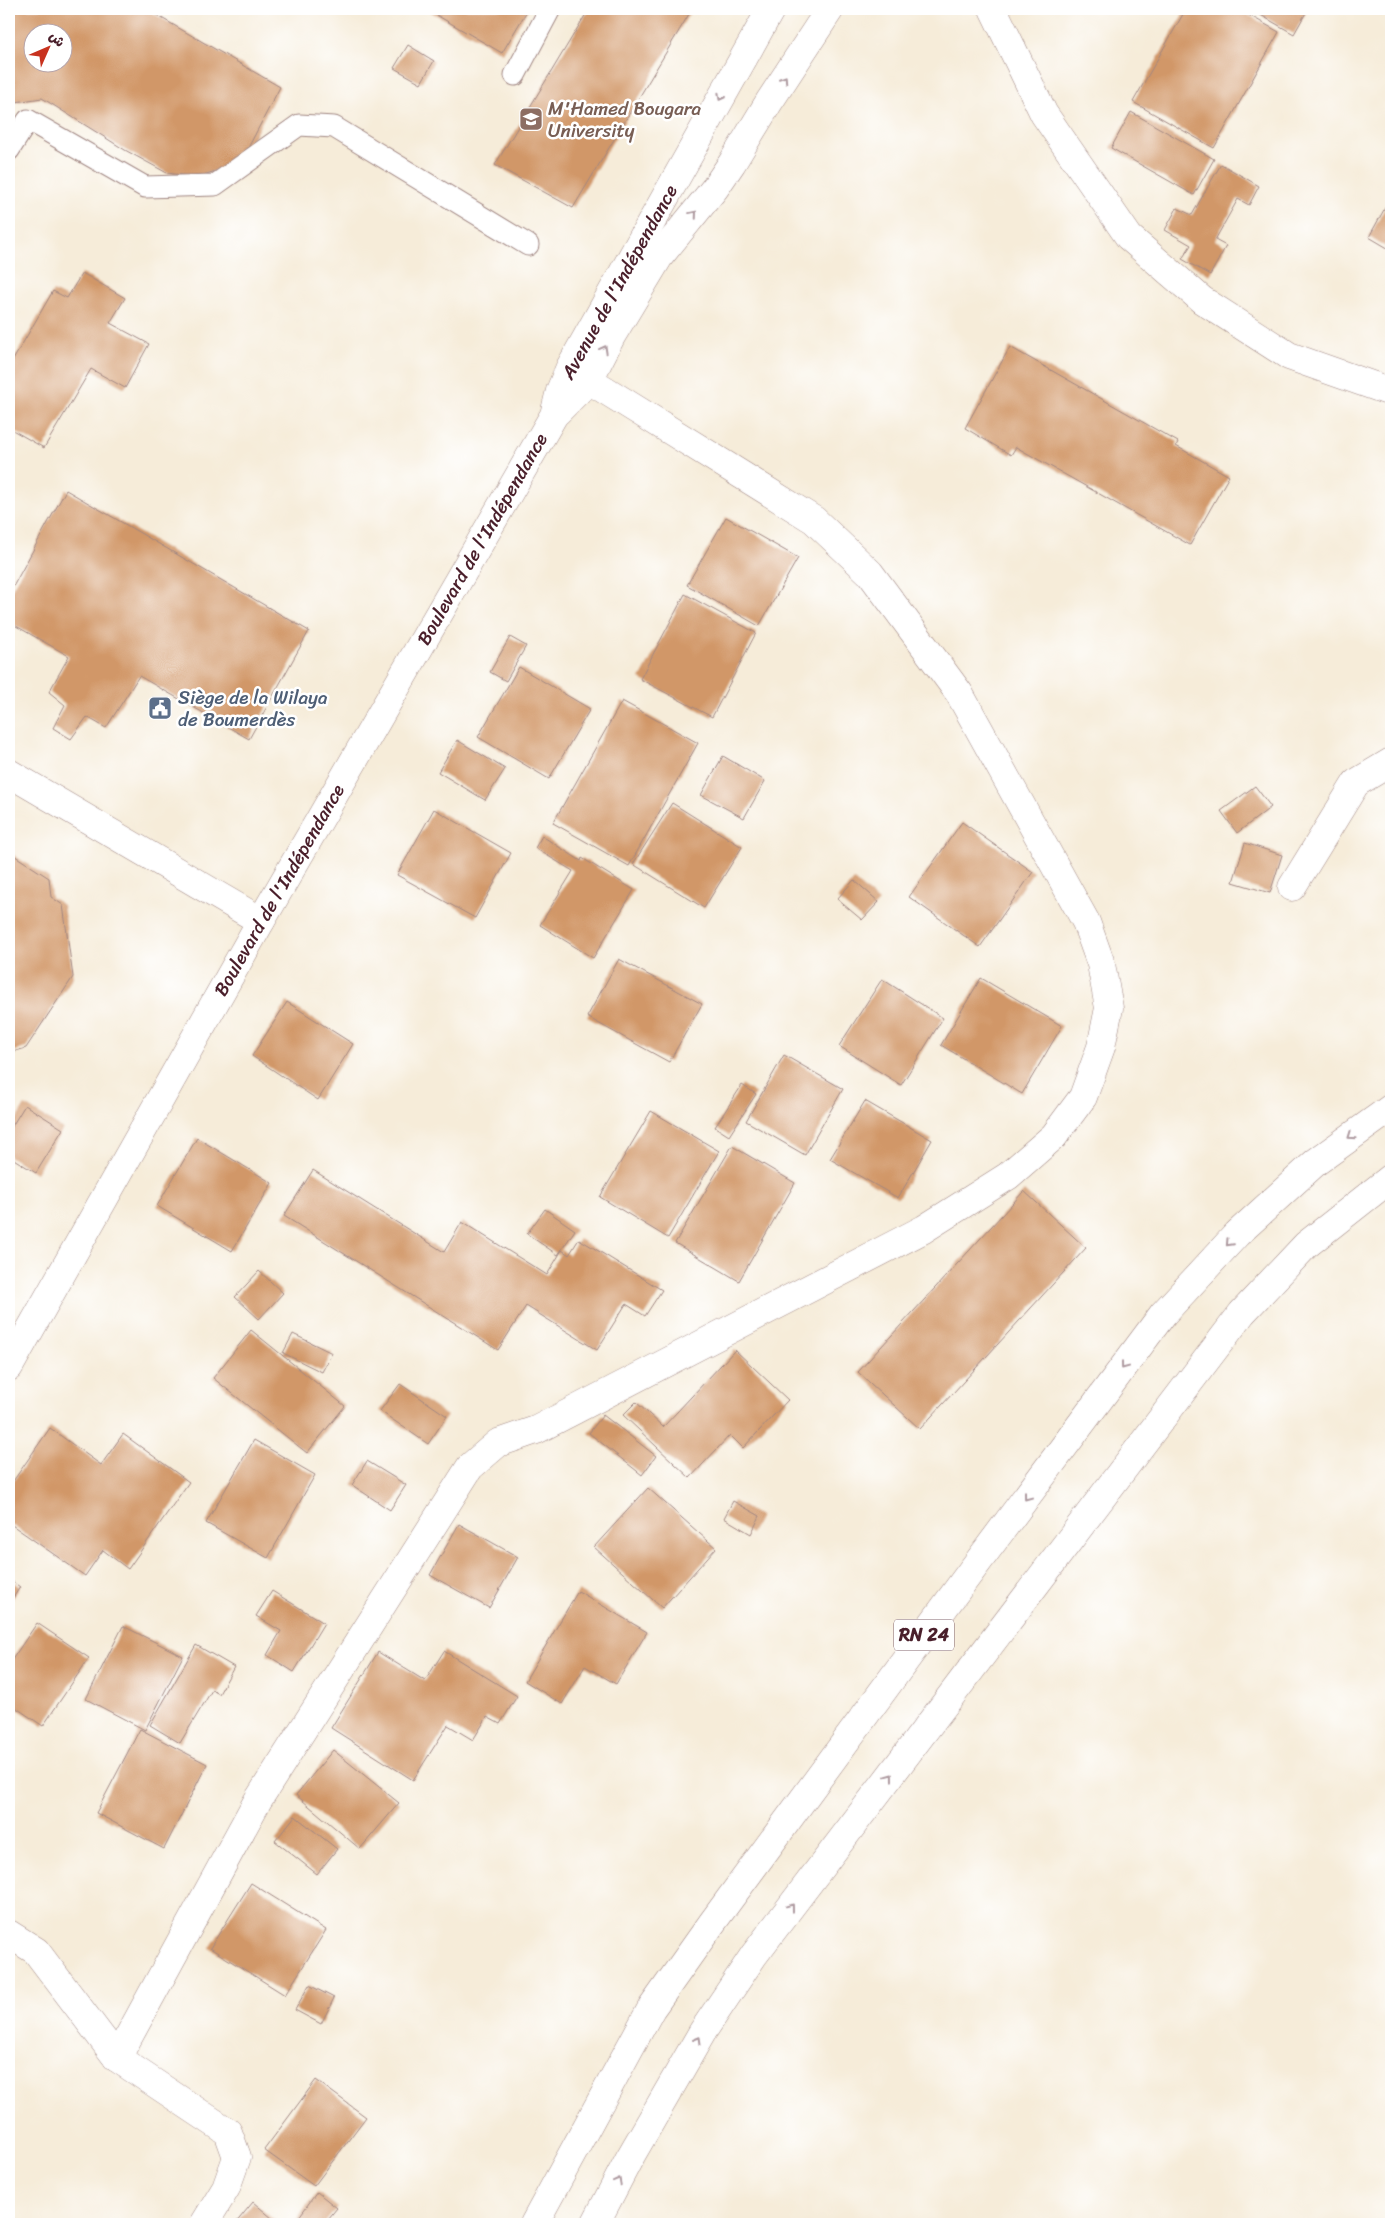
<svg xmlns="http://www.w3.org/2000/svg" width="1400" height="2233" viewBox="0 0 1400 2233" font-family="Sriracha,'Playpen Sans Arabic',sans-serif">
  <rect width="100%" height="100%" fill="#fff"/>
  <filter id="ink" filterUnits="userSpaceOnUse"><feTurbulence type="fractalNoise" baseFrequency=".02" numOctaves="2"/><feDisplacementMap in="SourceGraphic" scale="10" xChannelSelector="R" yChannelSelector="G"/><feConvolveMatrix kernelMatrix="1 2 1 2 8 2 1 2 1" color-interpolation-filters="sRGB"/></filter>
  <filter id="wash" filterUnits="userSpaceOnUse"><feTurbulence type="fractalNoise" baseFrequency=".0096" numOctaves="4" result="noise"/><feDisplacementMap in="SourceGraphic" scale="20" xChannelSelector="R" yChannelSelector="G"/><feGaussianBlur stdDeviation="1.12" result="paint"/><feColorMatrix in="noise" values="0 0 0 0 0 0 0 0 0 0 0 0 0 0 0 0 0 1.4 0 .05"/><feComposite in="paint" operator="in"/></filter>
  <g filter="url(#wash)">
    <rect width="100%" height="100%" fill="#f6ecd9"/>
    <g id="blocks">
      <g fill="#d19768" fill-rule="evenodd">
        <path d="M 9,9 L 146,9 L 280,87 L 247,150 L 225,168 L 197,177 L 167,173 L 125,150 L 42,98 L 9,103 ZM 32,32 L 62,32 L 62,62 L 32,62 Z"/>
        <polygon points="426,9 528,9 502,53"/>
        <polygon points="589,9 692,9 573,208 495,165"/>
        <polygon points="1186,9 1238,9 1279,32 1214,148 1133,102"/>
        <polygon points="1250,9 1308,9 1294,34"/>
        <polygon points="408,45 434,61 421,83 394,68"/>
        <polygon points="1131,112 1214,159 1194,195 1111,148"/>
        <polygon points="1221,164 1259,186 1249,205 1238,199 1215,240 1226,246 1210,275 1182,259 1191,245 1165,230 1177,208 1192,215"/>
        <polygon points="1391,197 1391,250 1369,237"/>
        <polygon points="82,273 125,298 110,323 149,344 125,388 91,369 44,448 9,428 9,367 53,291 67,298"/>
        <polygon points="1010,347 1178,442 1176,446 1229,476 1190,545 1016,447 1011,455 965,428"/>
        <polygon points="66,490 309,631 249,739 139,676 106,728 87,717 71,739 53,728 65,705 49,692 69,656 9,622 9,594"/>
        <polygon points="726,517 798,558 759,626 687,585"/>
        <polygon points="685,594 756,633 712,717 640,679"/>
        <polygon points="510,637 526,646 506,681 490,672"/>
        <polygon points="519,667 590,709 549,779 478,737"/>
        <polygon points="622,701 698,743 629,866 553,823"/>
        <polygon points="457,740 505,769 485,800 438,772"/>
        <polygon points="723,756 765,781 744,818 701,795"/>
        <polygon points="1255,786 1271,807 1237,833 1221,811"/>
        <polygon points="672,803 742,847 704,908 633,864"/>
        <polygon points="434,809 511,853 475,918 397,875"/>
        <polygon points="962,822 1033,872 980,947 909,897"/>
        <polygon points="542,836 581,861 582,858 634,890 593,958 540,925 573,871 535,848"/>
        <polygon points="1245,843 1282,855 1270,893 1233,882"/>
        <polygon points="9,852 49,878 51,897 63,905 73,977 26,1048 9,1053"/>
        <polygon points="854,880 879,902 862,920 837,899"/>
        <polygon points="619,959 702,1004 669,1062 587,1017"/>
        <polygon points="981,978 1062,1026 1022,1094 941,1045"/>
        <polygon points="882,979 943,1018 901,1085 839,1046"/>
        <polygon points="287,1002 353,1044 318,1100 252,1056"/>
        <polygon points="784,1055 843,1089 805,1155 746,1121"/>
        <polygon points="742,1085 756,1094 729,1136 715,1127"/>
        <polygon points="865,1101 932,1140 898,1198 830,1159"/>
        <polygon points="25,1105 63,1129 36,1173 9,1156 9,1131"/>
        <polygon points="651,1111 719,1151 668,1238 600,1197"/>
        <polygon points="197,1138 272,1183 232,1251 157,1206"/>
        <polygon points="732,1146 795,1183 739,1281 675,1243"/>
        <polygon points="313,1170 444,1252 462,1222 547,1275 562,1250 569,1255 579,1239 662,1290 645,1316 626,1304 597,1350 526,1306 498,1350 284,1216"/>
        <polygon points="1024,1191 1086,1248 920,1429 858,1372"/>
        <polygon points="545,1209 575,1230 558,1255 527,1234"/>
        <polygon points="259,1271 283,1293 259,1319 235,1297"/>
        <polygon points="251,1330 345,1406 307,1453 213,1378"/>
        <polygon points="293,1334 332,1353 322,1372 283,1353"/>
        <polygon points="735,1350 788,1400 743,1448 730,1435 690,1478 623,1415 636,1402 663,1427"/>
        <polygon points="400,1384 447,1416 428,1444 380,1411"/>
        <polygon points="603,1415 656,1456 642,1475 589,1433"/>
        <polygon points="50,1428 101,1465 123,1434 189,1482 128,1569 103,1550 85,1576 9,1523 9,1487"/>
        <polygon points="254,1440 315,1475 268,1558 206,1523"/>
        <polygon points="367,1461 406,1485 390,1510 352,1485"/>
        <polygon points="648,1488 716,1548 662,1608 594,1547"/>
        <polygon points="733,1501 760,1516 751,1534 724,1518"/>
        <polygon points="459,1524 518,1557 489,1608 430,1575"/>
        <polygon points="9,1579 20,1587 9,1604"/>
        <polygon points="272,1591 324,1623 294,1672 267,1655 281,1631 256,1616"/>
        <polygon points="578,1591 647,1632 616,1684 585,1666 562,1704 525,1681"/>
        <polygon points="37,1623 89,1658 43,1726 9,1703 9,1664"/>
        <polygon points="123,1626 183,1656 145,1730 86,1699"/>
        <polygon points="196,1645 234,1667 219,1694 212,1690 180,1743 150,1725"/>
        <polygon points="444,1651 517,1696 500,1724 487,1717 473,1740 448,1725 413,1780 331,1728 378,1652 425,1681"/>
        <polygon points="140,1729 207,1764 164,1849 96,1813"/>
        <polygon points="333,1750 399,1803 360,1849 296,1795"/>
        <polygon points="295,1816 337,1849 317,1874 275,1841"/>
        <polygon points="251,1883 326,1930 285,1995 210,1948"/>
        <polygon points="309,1985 334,1998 321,2024 295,2010"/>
        <polygon points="316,2080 366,2117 314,2186 264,2150"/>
        <polygon points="317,2192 337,2208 324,2224 300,2224 296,2221"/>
        <polygon points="253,2202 279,2224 235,2224"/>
      </g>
    </g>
  </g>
  <g filter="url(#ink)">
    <use href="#blocks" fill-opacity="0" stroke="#a08682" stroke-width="1"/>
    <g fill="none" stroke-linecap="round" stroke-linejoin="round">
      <g stroke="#a08682" stroke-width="23">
        <g id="lane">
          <polyline points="515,75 550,9"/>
          <polyline points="9,150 28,120 145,187 215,185 299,125 334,127 528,245"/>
        </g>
      </g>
      <g stroke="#a08682" stroke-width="29">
        <g id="street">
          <polyline points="993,9 1044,114 1129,237 1202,300 1289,356 1391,392"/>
          <polyline points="9,773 261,921"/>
          <polyline points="1292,887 1356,783 1391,762"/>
          <polyline points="9,1934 36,1951 117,2058 228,2132 237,2157 226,2188 204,2224"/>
          <polyline points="117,2058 258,1800 470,1467 498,1443 536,1430 924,1229 1008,1176 1054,1136 1083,1097 1101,1047 1109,1008 1101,964 1086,922 959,693 870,573 814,520 589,380"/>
        </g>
      </g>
      <g stroke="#a08682" stroke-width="29">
        <g id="secondary">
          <polyline points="557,412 589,380 612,335 659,257 715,188 732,163 769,102 830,9"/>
          <polyline points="9,1367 261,921 554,415 560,391 570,367 771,9"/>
        </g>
      </g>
      <g stroke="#a08682" stroke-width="29">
        <g id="primary">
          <polyline points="534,2224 651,2009 712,1923 966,1578 1163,1314 1237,1234 1316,1162 1391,1108"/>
          <polyline points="595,2224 629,2159 703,2031 754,1955 1242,1313 1306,1245 1391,1178"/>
        </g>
      </g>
      <use href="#lane" stroke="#fff" stroke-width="21"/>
      <use href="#street" stroke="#fff" stroke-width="28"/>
      <use href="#secondary" stroke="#fff" stroke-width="28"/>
      <use href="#primary" stroke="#fff" stroke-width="28"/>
    </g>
    <defs><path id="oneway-chevron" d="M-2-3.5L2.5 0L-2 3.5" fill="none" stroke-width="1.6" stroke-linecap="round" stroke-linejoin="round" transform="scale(1.25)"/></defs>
    <g stroke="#ae9aa0">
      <use href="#oneway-chevron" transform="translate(784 79) rotate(-57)"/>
      <use href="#oneway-chevron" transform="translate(721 97) rotate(119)"/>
      <use href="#oneway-chevron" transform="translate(694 214) rotate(-50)"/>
      <use href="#oneway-chevron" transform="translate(604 349) rotate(-61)"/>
      <use href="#oneway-chevron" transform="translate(1351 1136) rotate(145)"/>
      <use href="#oneway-chevron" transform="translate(1229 1243) rotate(133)"/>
      <use href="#oneway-chevron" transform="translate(1124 1366) rotate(127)"/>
      <use href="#oneway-chevron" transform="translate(1027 1497) rotate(127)"/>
      <use href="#oneway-chevron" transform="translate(890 1777) rotate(-53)"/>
      <use href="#oneway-chevron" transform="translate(791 1907) rotate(-53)"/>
      <use href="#oneway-chevron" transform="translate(698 2040) rotate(-60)"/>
      <use href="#oneway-chevron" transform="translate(618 2181) rotate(-62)"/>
    </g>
  </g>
  <defs>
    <g id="university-square" transform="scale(1.25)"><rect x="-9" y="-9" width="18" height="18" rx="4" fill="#8d6e63" stroke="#fff"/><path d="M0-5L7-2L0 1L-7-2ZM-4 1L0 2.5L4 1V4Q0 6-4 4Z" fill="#fff"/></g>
    <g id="civic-square" transform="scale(1.25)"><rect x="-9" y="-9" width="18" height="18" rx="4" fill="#5c6f8a" stroke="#fff"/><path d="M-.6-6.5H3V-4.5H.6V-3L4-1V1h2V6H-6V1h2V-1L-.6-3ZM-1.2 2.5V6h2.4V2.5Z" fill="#fff"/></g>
  </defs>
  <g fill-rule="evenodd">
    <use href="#university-square" x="531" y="119"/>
    <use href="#civic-square" x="160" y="708"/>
  </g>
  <g text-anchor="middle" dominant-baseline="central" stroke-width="5" stroke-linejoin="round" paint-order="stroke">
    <rect fill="#fff" stroke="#80626b" stroke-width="1" x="894" y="1619.5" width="60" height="31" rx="4"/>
    <g font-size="18" font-weight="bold" fill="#4a1f2b">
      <text x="924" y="1635">RN 24</text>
    </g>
    <g font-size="19" fill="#785e54" stroke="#fff" text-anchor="start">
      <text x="548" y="108">M'Hamed Bougara<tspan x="548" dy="22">University</tspan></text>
    </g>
    <g font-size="19" fill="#4a1f2b" stroke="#fff">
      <text transform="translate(619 282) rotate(-61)">Avenue de l'Indépendance</text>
      <text transform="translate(482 539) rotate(-60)">Boulevard de l'Indépendance</text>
      <text transform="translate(279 890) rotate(-60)">Boulevard de l'Indépendance</text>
    </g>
    <g font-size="19" fill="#4e5e75" stroke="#fff" text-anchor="start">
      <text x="178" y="697">Siège de la Wilaya<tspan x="178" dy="22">de Boumerdès</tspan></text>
    </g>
  </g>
  <rect width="1400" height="2233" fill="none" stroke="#fff" stroke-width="30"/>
  <g transform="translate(48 48) rotate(45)"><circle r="24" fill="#ffffff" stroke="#b7a5aa"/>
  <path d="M0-4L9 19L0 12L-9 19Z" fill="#c8321e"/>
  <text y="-8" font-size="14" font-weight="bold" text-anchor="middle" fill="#4a1f2b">ش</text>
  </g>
</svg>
